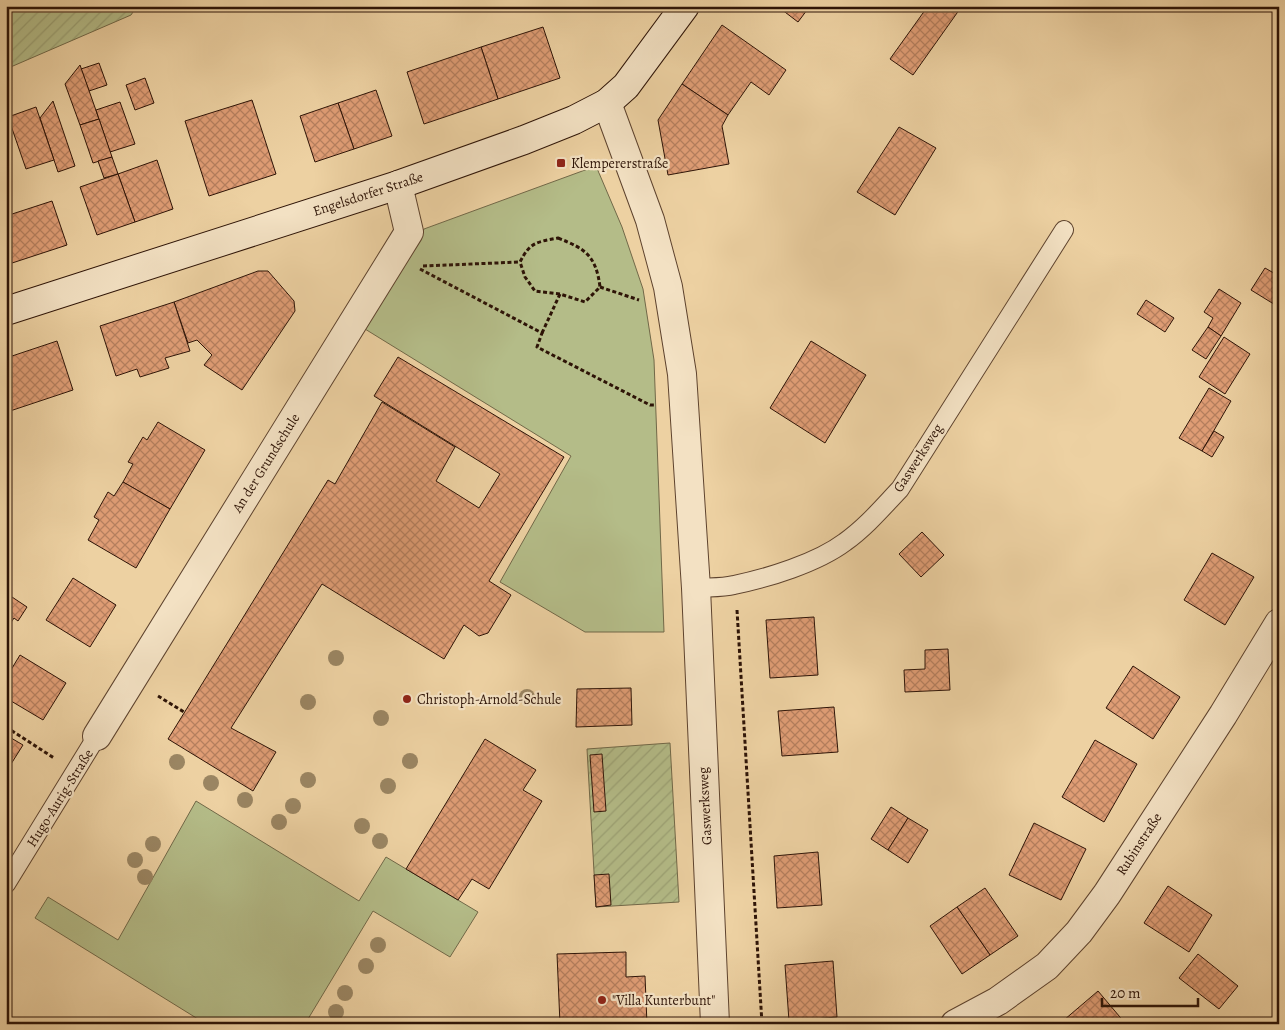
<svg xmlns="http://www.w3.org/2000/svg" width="1285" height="1030" viewBox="0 0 1285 1030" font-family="Alegreya,serif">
  <defs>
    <pattern id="garden-furrows" width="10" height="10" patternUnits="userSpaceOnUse" patternTransform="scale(1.25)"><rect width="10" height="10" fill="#b4bc88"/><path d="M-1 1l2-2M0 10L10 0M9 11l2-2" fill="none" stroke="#9ba174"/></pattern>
    <pattern id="building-cross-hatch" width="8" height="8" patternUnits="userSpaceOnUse" patternTransform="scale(1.25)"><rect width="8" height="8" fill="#df9d75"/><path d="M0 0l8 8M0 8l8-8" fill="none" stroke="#b57f5e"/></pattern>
  </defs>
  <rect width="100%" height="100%" fill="#edd1a2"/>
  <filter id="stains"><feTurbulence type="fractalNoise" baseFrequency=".004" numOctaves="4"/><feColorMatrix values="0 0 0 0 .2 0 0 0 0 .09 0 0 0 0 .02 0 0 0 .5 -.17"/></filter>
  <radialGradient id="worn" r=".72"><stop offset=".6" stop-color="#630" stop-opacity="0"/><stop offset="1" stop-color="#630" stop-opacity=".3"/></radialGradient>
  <g fill="#b4bc88" stroke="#716848">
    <polygon points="596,166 622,227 643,289 654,360 664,632 585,632 500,582 571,456 365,329 424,229"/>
    <polygon points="196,801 359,901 386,857 478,912 450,957 373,911 305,1024 206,1024 35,918 48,897 118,940"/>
  </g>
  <g fill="url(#garden-furrows)" stroke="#716848">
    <polygon points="6,6 137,6 131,15 6,69"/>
    <polygon points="670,743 679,902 596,907 587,749"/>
  </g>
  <g fill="url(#building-cross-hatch)" stroke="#2e1407">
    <polygon points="777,6 810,6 798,22"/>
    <polygon points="928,6 962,6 913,75 890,59"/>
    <polygon points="722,25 786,70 769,95 751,82 728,115 682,84"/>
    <polygon points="543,27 560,78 498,99 481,47"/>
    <polygon points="481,47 498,99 424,124 407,72"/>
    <polygon points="99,63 107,85 89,91 81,69"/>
    <polygon points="80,65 99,119 80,125 65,84"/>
    <polygon points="145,78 154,103 135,110 126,85"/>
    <polygon points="682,84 728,115 722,126 729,164 668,175 658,120"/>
    <polygon points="376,90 392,136 354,149 338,103"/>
    <polygon points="252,100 276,174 209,196 185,121"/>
    <polygon points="53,101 75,166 58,172 40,118"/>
    <polygon points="120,102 135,144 110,152 96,110"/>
    <polygon points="338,103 354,149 315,162 300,116"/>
    <polygon points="36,107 54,160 26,169 8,117"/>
    <polygon points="99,119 112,157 93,163 80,125"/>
    <polygon points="899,127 936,148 895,215 857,192"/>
    <polygon points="112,157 118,174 104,178 98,161"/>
    <polygon points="157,160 173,209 135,222 118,174"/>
    <polygon points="118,174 135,222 97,235 80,187"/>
    <polygon points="52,201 67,245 6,265 6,216"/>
    <polygon points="1265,268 1279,276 1279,303 1277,306 1251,290"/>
    <polygon points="258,271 268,271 294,301 295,311 242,390 204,365 212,355 197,340 188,343 174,302"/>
    <polygon points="1219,289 1241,303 1221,336 1208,327 1213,318 1204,312"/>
    <polygon points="1146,300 1174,318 1165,332 1137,314"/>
    <polygon points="174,302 190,351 165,358 169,368 140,377 137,369 116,376 100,326"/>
    <polygon points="1208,327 1221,336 1206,359 1192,350"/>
    <polygon points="1224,337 1250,354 1225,394 1199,377"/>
    <polygon points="57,341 73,390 7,412 6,358"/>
    <polygon points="811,341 866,375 825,443 770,408"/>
    <polygon points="398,357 564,457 489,581 511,595 488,633 479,636 464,625 444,659 322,584 231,728 276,752 253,791 168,739 328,480 335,484 382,402 455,447 436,481 479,508 500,474 374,396"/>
    <polygon points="1209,388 1231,401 1202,451 1179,438"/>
    <polygon points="158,422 205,450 170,509 123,482 133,464 128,462 143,437 147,440"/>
    <polygon points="1214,431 1224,437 1212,457 1202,451"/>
    <polygon points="123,482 170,509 136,568 88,540 99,520 94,517 108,492 114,496"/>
    <polygon points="922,532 944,555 921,577 899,554"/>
    <polygon points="1212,553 1254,577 1225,625 1184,600"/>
    <polygon points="73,578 116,605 90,647 46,620"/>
    <polygon points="6,593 27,607 18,621 14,618 6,630"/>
    <polygon points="814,617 818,675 770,678 766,620"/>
    <polygon points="948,649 950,690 905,692 904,670 925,669 925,650"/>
    <polygon points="20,655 66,683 43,720 6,698 6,678"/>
    <polygon points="1133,666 1180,697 1153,739 1106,708"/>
    <polygon points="631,688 632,725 576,727 577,689"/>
    <polygon points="834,707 838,752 782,756 778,711"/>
    <polygon points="6,735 23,745 6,772"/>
    <polygon points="485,739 536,770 523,790 542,801 489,889 472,879 458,900 406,869"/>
    <polygon points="1095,740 1137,764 1104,822 1062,797"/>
    <polygon points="602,754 606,811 594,812 590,755"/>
    <polygon points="891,807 908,818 888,850 871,839"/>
    <polygon points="908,818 928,830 908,863 888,850"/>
    <polygon points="1034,823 1086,849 1061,900 1009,875"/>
    <polygon points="818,852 822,905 777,908 774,856"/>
    <polygon points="609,874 611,905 596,907 594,875"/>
    <polygon points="1168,886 1212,915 1189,952 1144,923"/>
    <polygon points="985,888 1018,936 990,955 957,907"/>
    <polygon points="957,907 990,955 962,974 930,926"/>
    <polygon points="626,952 626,977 645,976 647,1024 560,1024 557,954"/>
    <polygon points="1198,954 1238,986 1219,1009 1179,978"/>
    <polygon points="833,961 837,1017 789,1021 785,965"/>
    <polygon points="1098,991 1125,1023 1067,1024 1064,1020"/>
  </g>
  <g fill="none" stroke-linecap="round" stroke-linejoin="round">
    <g stroke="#5e432e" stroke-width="20">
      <g id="lane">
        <path d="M 696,588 C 709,587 722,588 734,585 C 768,578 817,563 845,542 C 866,527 882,508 900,489 L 1064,230"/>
        <polyline points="6,884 97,736"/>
      </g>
    </g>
    <g stroke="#5e432e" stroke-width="30">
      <g id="street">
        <polyline points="607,103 650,220 668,287 682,374 696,588 715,1024"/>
        <polyline points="97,736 409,232 398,185"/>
        <polyline points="955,1024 998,1001 1047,966 1079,932 1107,894 1223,715 1279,623"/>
      </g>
    </g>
    <g stroke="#2e1407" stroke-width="30">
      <polyline id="secondary" points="6,311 398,185 524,140 574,120 607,103 626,86 685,6"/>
    </g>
    <g stroke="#2e1407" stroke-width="3" stroke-dasharray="4 2.5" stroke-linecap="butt">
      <path d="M 558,238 C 586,249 596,256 600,287 L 585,302 L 560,294 L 535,291 L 525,277 L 520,262 C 530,242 537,242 558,238 Z"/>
      <polyline points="423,266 520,262"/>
      <polyline points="420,269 542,333 537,347 650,405 655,405"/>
      <polyline points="600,287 639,300"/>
      <polyline points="542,333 560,294"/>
      <polyline points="737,610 762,1024"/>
      <polyline points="158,696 184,712"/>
      <polyline points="6,727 54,758"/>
    </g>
    <use href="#lane" stroke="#f3e1c3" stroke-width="18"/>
    <use href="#street" stroke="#f3e1c3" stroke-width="28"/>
    <use href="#secondary" stroke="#f3e1c3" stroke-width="28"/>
  </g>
  <g fill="#9a8562">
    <circle cx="336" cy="658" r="8"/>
    <circle cx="527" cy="697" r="8"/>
    <circle cx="308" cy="702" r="8"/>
    <circle cx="381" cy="718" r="8"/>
    <circle cx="410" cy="761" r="8"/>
    <circle cx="177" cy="762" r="8"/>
    <circle cx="308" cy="780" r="8"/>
    <circle cx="211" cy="783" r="8"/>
    <circle cx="388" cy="786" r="8"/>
    <circle cx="245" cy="800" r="8"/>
    <circle cx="293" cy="806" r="8"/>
    <circle cx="279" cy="822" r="8"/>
    <circle cx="362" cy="826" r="8"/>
    <circle cx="380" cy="841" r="8"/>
    <circle cx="153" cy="844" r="8"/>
    <circle cx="135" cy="860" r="8"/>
    <circle cx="145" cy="877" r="8"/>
    <circle cx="378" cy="945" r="8"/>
    <circle cx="366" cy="966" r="8"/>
    <circle cx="345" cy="993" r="8"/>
    <circle cx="336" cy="1012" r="8"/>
  </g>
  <g fill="#8f2418" stroke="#f3e1c3" stroke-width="2">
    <rect x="556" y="158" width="10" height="10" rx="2.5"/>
    <circle cx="407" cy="699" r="5"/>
    <circle cx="602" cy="1000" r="5"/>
  </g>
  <g text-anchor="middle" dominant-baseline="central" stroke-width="4.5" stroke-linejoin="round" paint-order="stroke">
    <g font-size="14" fill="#2e1407" stroke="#f3e1c3" text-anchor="start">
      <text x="571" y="163">Klempererstraße</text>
      <text x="417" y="699">Christoph-Arnold-Schule</text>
      <text x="612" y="1000">"Villa Kunterbunt"</text>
    </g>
    <g font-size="14" fill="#2e1407" stroke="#f3e1c3">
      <text transform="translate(368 194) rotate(-18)">Engelsdorfer Straße</text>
      <text transform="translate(918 458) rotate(-57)">Gaswerksweg</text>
      <text transform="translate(266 463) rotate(-58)">An der Grundschule</text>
      <text transform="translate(60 798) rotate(-58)">Hugo-Aurig-Straße</text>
      <text transform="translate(705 806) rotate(-93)">Gaswerksweg</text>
      <text transform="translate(1139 844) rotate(-57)">Rubinstraße</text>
    </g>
  </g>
  <rect width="1285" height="1030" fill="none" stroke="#edd1a2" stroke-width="25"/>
  <rect x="8" y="8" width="1270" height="1015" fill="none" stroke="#2e1407" stroke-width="2.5"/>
  <rect x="12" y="12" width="1260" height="1005" fill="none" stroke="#2e1407"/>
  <path d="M1102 998v8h96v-8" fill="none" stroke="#2e1407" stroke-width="2.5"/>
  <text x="1110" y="998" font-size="15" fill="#2e1407" stroke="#f3e1c3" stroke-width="4" paint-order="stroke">20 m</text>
  <rect width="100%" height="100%" filter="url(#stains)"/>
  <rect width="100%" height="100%" fill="url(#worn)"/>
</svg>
